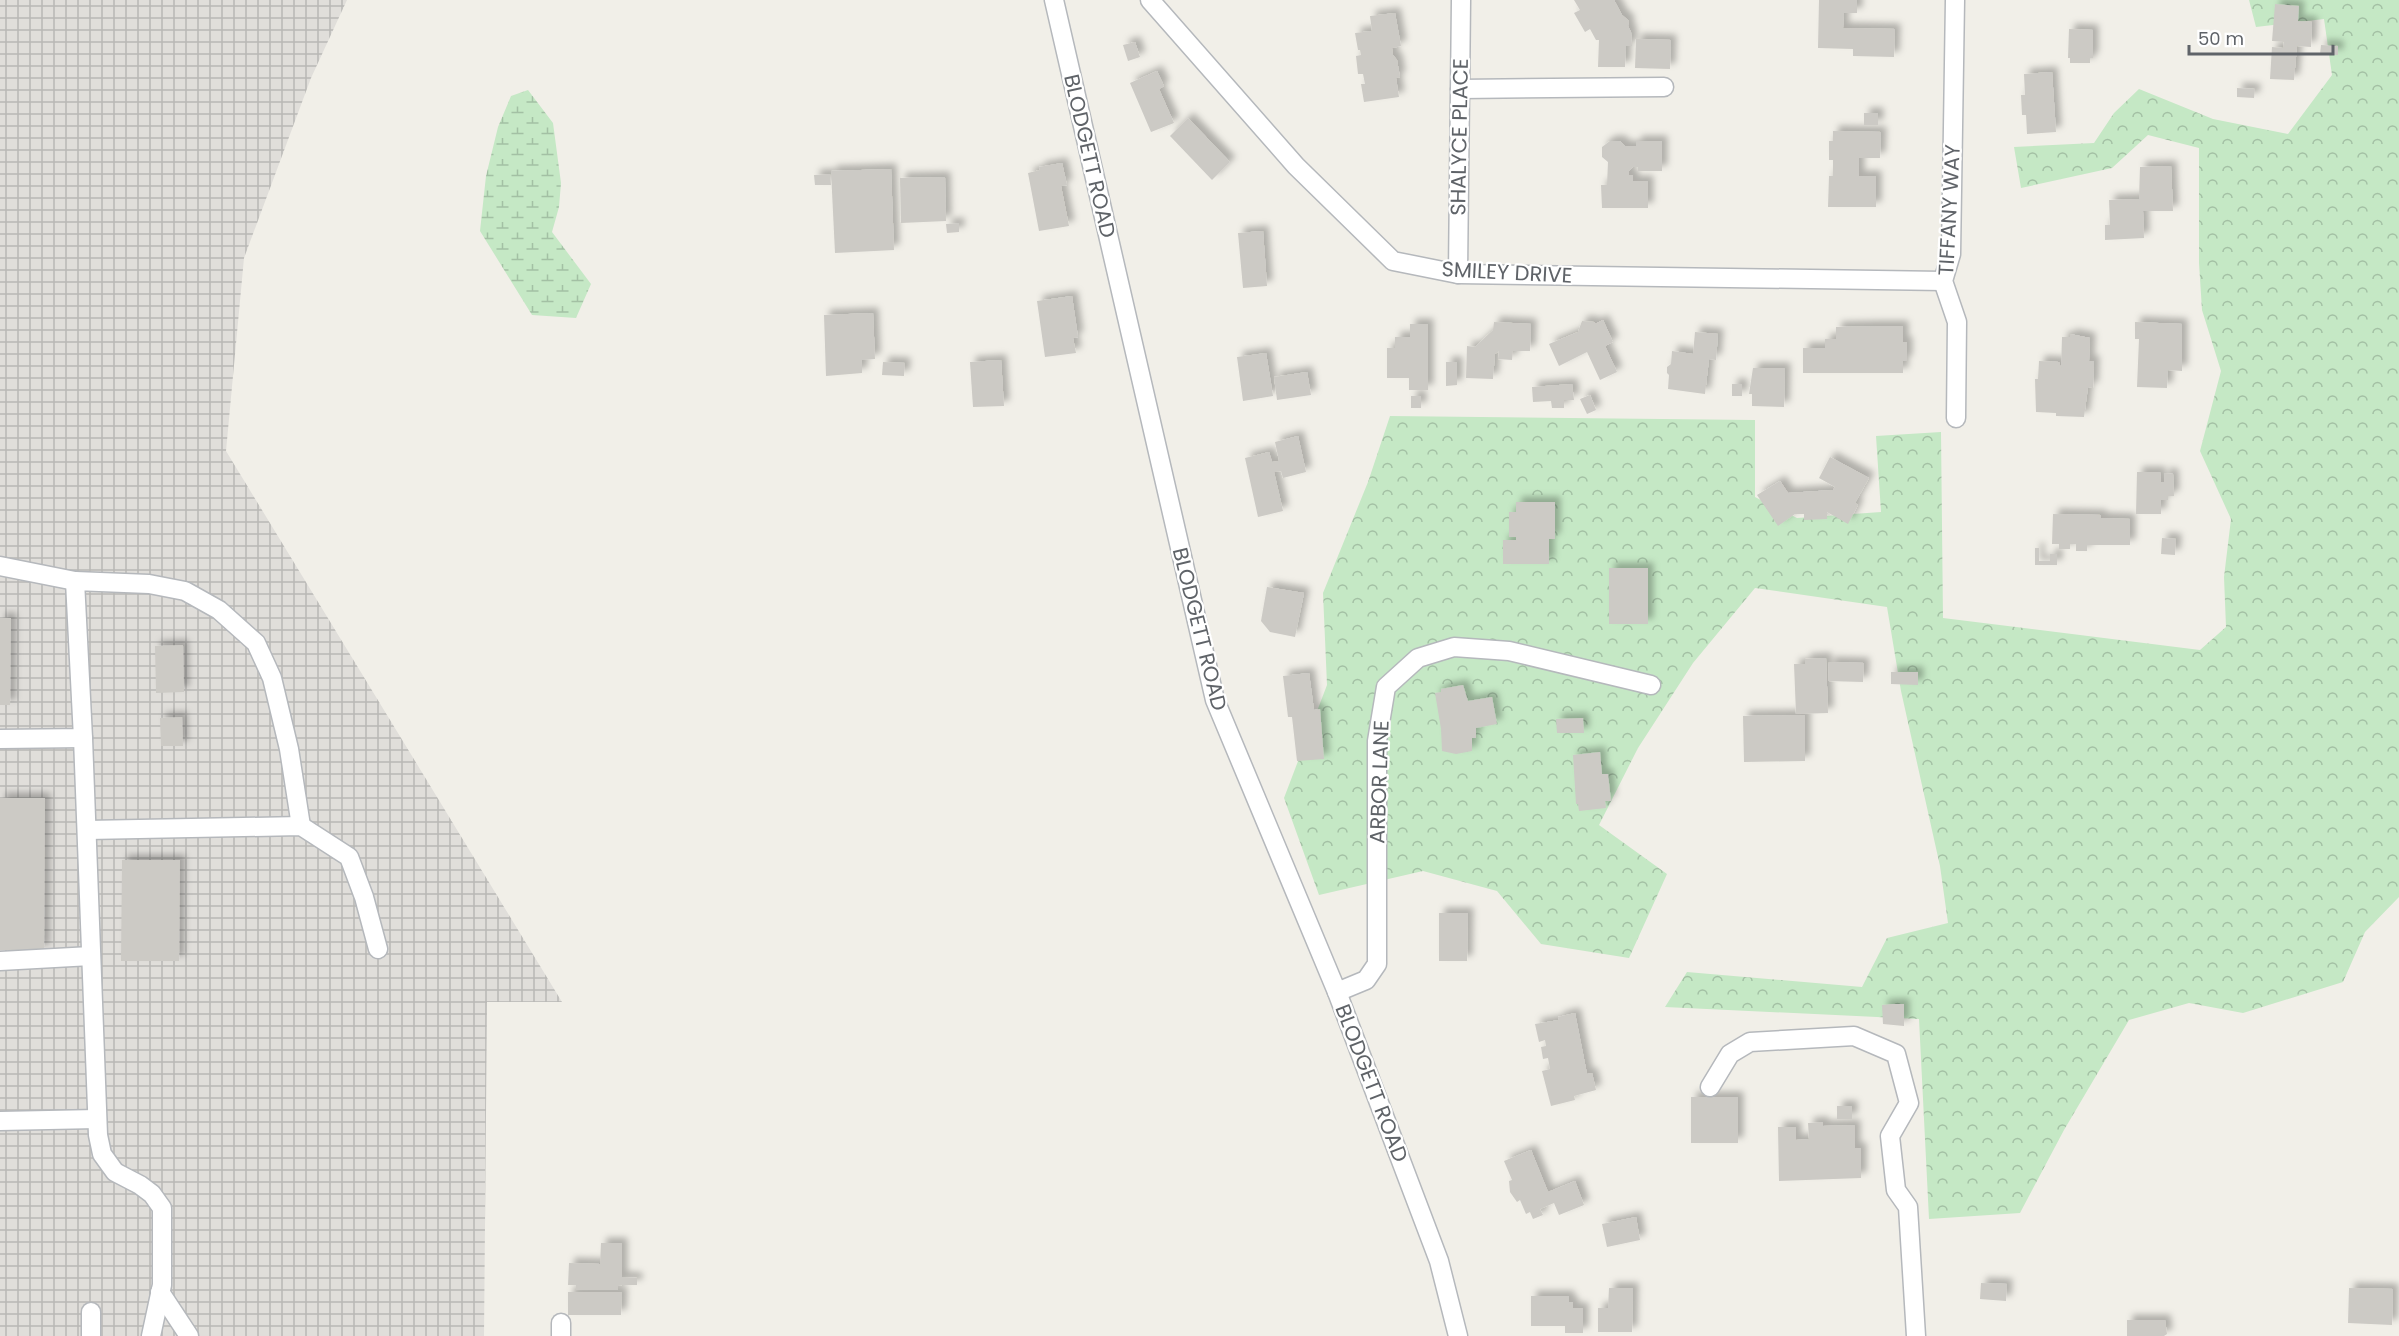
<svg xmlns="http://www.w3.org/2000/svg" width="2399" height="1336" viewBox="0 0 2399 1336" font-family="Poppins,sans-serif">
  <defs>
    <pattern id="industrial-grid" width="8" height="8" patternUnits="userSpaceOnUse" patternTransform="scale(1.5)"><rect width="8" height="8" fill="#e0deda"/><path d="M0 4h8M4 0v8" fill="none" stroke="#b9b8b5"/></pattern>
    <pattern id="forest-crowns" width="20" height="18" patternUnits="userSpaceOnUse" patternTransform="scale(1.5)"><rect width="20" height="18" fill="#c5e8c5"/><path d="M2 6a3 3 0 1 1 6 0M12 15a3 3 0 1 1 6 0" fill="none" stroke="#a3c0a4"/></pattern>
    <pattern id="wetland-marsh" width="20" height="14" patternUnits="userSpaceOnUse" patternTransform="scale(1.5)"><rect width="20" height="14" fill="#c5e8c5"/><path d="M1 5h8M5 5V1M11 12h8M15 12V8" fill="none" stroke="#a3c0a4"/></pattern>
    <filter id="shadow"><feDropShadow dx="5.5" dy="-5.5" stdDeviation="3" flood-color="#0004"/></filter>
  </defs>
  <rect width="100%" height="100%" fill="#f1efe8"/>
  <polygon fill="url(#industrial-grid)" points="0,0 347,0 311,78 244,258 226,451 562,1002 487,1002 484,1336 0,1336"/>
  <polygon fill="url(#forest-crowns)" points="2249,0 2399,0 2399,897 2365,932 2343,982 2243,1013 2189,1003 2129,1020 2064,1130 2020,1213 1929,1219 1919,1019 1665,1007 1687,972 1862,987 1887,938 1948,923 1940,866 1901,691 1887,607 1755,588 1693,663 1638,748 1599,825 1667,874 1629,958 1541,944 1497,891 1423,871 1319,895 1284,798 1327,685 1323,593 1368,482 1390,416 1755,420 1755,497 1797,518 1881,512 1876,436 1941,432 1943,618 2200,650 2226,627 2224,577 2231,519 2200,451 2221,371 2202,310 2199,263 2199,148 2148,135 2112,168 2021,188 2014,147 2094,143 2114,113 2139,89 2213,119 2288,134 2332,75 2324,19 2256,27"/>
  <polygon fill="url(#wetland-marsh)" points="528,90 553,123 561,183 559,207 552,232 591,284 576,318 532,315 480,231 486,176 498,127 511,96"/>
  <g fill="#cccac5" filter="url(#shadow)">
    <polygon points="1574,0 1614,0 1622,15 1629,21 1628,26 1631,32 1632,46 1626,46 1625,67 1598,67 1599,40 1596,40 1590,29 1585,32 1574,13 1580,10"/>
    <polygon points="1819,0 1857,0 1857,13 1844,13 1843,28 1895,29 1894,57 1853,56 1853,49 1818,48"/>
    <polygon points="2275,4 2299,6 2298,21 2312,22 2311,47 2297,46 2294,80 2270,79 2272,47 2283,48 2284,42 2272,41"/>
    <polygon points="1395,13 1401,46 1392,48 1393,55 1397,60 1400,77 1396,78 1399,97 1364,102 1361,84 1365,84 1363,74 1358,74 1356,56 1361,55 1360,50 1358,50 1355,33 1372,31 1370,16"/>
    <polygon points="2069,29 2093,30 2093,58 2090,58 2090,63 2070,63 2070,58 2068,58"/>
    <polygon points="1636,39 1671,40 1670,69 1635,68"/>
    <polygon points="1135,42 1140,57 1128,61 1123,45"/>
    <polygon points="2321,45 2338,46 2338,55 2320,54"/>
    <polygon points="1157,71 1164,86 1159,89 1174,123 1151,132 1130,83"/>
    <polygon points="2052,72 2056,132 2027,134 2026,115 2022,115 2021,95 2025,95 2024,74"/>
    <polygon points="2237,88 2255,89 2254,98 2237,97"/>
    <rect x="1864" y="113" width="14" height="12"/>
    <polygon points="1188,118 1230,162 1212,180 1170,136"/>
    <polygon points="1833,131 1881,132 1880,158 1859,158 1859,176 1876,176 1876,207 1828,207 1829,176 1833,176 1833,160 1829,160 1829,141 1833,141"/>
    <polygon points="1610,141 1620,141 1625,146 1636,146 1636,141 1662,141 1662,171 1638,171 1638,167 1633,167 1629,171 1629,175 1633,175 1633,181 1648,181 1648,208 1602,208 1601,185 1607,185 1608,162 1602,157 1602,147"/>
    <polygon points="1062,163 1067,185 1061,186 1069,226 1039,231 1028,173 1040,170 1039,167"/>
    <polygon points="2171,166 2173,211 2143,211 2144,238 2105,240 2105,225 2110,225 2109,200 2139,199 2140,167"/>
    <polygon points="891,169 894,250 835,253 831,171"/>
    <polygon points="830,174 831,185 815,185 814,175"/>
    <polygon points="945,177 946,221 901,223 900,178"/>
    <polygon points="959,223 959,232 947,233 946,224"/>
    <polygon points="1263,231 1267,286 1243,288 1238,233"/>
    <polygon points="1072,296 1078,337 1073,338 1076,353 1045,357 1037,301"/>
    <polygon points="873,313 875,359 862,360 862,373 826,376 824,315"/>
    <polygon points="1603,320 1613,342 1605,346 1617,372 1600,380 1587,352 1559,366 1549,344 1578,332 1582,321 1594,322 1595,324"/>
    <polygon points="1494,322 1531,324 1530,351 1513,351 1512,360 1498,359 1499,351 1495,354 1493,379 1466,378 1467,346 1475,347 1493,330"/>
    <polygon points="2135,322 2182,324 2182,371 2168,370 2167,388 2137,387 2139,339 2135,339"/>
    <polygon points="1410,324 1428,324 1428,390 1409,390 1409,378 1387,378 1387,348 1395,348 1395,337 1410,337"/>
    <polygon points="1875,326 1903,326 1903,342 1907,342 1907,361 1903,361 1903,373 1803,373 1803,348 1825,348 1825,339 1836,339 1836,327"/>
    <polygon points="1695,332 1718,334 1716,360 1709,359 1705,394 1668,389 1669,375 1667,373 1667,367 1671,364 1672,351 1693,354"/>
    <polygon points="2070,334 2090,338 2089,361 2094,361 2093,388 2088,387 2084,417 2056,416 2056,413 2036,412 2035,379 2038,379 2039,361 2059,362 2061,368 2062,337 2070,337"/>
    <polygon points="1266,353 1273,396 1243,401 1237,357"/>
    <polygon points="1001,360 1004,406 973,407 970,362"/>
    <polygon points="883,362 905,363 904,376 882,375"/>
    <polygon points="1446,362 1457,362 1457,385 1446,386"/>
    <polygon points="1753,368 1785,368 1784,407 1752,406 1752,394 1749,394"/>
    <polygon points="1307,372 1311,395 1277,400 1274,377"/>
    <polygon points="1572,384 1574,400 1564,400 1564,408 1552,408 1551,401 1533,402 1532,387"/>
    <rect x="1732" y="384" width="10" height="12"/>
    <polygon points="1590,395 1596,410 1587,414 1580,399"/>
    <rect x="1411" y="396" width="10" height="12"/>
    <polygon points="1298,436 1306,472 1283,478 1281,471 1274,472 1283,511 1258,517 1245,458 1269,452 1272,462 1279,461 1275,442"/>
    <polygon points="1830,457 1869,478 1855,503 1858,505 1848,524 1827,512 1827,519 1804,520 1804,514 1795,514 1778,526 1757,495 1780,481 1788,493 1833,490 1835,487 1819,478"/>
    <polygon points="2137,472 2160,472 2161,482 2164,482 2164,473 2173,474 2174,496 2168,496 2168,500 2161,500 2161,514 2136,514"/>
    <polygon points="1516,502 1555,502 1555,539 1549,539 1549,564 1503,564 1503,540 1516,540 1516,537 1509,537 1509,512 1516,512"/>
    <polygon points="2053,514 2101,515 2101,518 2130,519 2130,545 2087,545 2087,551 2076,551 2076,544 2070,544 2070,549 2059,549 2059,544 2052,544"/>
    <polygon points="2162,538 2176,539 2175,555 2161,554"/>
    <polygon points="2035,548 2039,548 2039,561 2050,561 2050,554 2057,554 2057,565 2035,565"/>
    <rect x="1609" y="568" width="39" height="56"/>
    <polygon points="1267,587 1304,593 1295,637 1270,632 1261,621"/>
    <polygon points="0,618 11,618 10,705 0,705"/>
    <polygon points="183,645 184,692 156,693 155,646"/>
    <polygon points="1826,658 1828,713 1796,714 1794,664 1805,664 1805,659"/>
    <polygon points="1829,662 1864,663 1863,682 1828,681"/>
    <polygon points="1891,672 1918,672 1918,685 1891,684"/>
    <polygon points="1309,673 1314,710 1320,709 1324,759 1297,761 1292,717 1288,717 1283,676"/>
    <polygon points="1463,685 1468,701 1492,697 1497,724 1476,728 1476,738 1472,738 1472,751 1456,754 1442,751 1441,729 1435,693 1441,692 1441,689"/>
    <polygon points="1805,715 1805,761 1744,762 1743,716"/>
    <polygon points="182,717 183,746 161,746 160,718"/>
    <polygon points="1583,718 1584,733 1557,733 1556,719"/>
    <polygon points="1600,752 1602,774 1608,774 1611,801 1605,801 1606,808 1579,811 1578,804 1576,804 1573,755"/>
    <polygon points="0,798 45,798 44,950 0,950"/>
    <polygon points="122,860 180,860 179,961 121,961"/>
    <polygon points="1439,913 1468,913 1467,961 1439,961"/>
    <polygon points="1892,1004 1904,1004 1904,1026 1883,1024 1882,1005"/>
    <polygon points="1575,1013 1587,1074 1592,1073 1596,1090 1574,1096 1575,1100 1551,1106 1542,1071 1550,1069 1548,1058 1543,1059 1541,1047 1546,1046 1545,1040 1539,1042 1535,1024 1559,1020 1558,1017"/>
    <rect x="1691" y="1097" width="47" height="46"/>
    <rect x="1837" y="1106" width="15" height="13"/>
    <polygon points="1823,1122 1823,1126 1855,1125 1855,1148 1861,1148 1861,1178 1779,1181 1778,1127 1796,1127 1796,1140 1809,1139 1808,1123"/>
    <polygon points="1531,1150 1548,1192 1575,1181 1584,1205 1559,1215 1554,1203 1540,1209 1543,1215 1533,1219 1530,1212 1526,1214 1520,1200 1517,1202 1510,1192 1509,1181 1512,1180 1504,1161"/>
    <polygon points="1636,1217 1640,1240 1607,1247 1602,1224"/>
    <polygon points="601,1243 622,1243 622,1277 637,1278 637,1285 622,1285 618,1286 618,1290 576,1290 576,1285 568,1285 569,1263 600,1264"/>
    <polygon points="1981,1283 2007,1284 2006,1301 1980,1299"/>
    <polygon points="1609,1288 1633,1288 1632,1332 1598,1332 1598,1308 1608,1308"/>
    <polygon points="2349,1288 2393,1289 2392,1325 2348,1323"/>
    <polygon points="568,1292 622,1292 621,1315 568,1315"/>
    <polygon points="1531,1296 1569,1296 1569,1302 1573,1302 1573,1308 1583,1308 1583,1333 1565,1333 1565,1326 1531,1326"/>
    <polygon points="2127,1320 2165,1320 2167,1334 2164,1336 2127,1336"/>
  </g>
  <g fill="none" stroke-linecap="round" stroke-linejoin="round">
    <g stroke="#b5b8bc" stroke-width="21">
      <g id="minor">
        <polyline points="1054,0 1215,700 1337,992 1439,1261 1458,1336"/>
        <polyline points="1150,0 1296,166 1393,261 1458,274 1943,281"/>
        <polyline points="1955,0 1951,254 1943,281 1957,322 1956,418"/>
        <polyline points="1460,89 1664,87"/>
        <polyline points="1458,274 1461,0"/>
        <polyline points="0,566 75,581"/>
        <polyline points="83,738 98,1135 102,1154 115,1172 140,1185 152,1194 162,1208 162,1285 151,1336"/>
        <polyline points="0,739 83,738 75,581 149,584 185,591 219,610 256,643 272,678 289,749 301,826"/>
        <polyline points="87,830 301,826 349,857 364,897 378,949"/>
        <polyline points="0,961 91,956"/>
        <polyline points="1337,992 1366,980 1377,964 1377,741 1386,687 1418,658 1454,647 1509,651 1651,685"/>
        <polyline points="1710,1087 1730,1054 1750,1042 1854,1036 1896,1054 1909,1103 1890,1136 1896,1190 1908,1207 1916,1336"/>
        <polyline points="0,1121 97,1119"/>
        <polyline points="160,1292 189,1336"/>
        <polyline points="561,1323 561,1336"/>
        <polyline points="91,1336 91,1312"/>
      </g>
    </g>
    <use href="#minor" stroke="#fff" stroke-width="18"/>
  </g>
  <g text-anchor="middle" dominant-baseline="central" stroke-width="4.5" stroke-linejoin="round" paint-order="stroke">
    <g font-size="21" fill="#5f6368" stroke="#fff">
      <text transform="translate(1459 137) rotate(-89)">SHALYCE PLACE</text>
      <text transform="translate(1090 156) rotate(77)">BLODGETT ROAD</text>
      <text transform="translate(1949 210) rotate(-87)">TIFFANY WAY</text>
      <text transform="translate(1507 272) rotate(3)">SMILEY DRIVE</text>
      <text transform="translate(1200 629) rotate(76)">BLODGETT ROAD</text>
      <text transform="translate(1379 782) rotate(-88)">ARBOR LANE</text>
      <text transform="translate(1372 1083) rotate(69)">BLODGETT ROAD</text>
    </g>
  </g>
  <path d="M2189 45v9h144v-9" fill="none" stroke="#5f6368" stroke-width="3"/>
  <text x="2198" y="45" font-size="18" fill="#5f6368" stroke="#ffffff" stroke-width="4.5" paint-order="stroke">50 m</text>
</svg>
